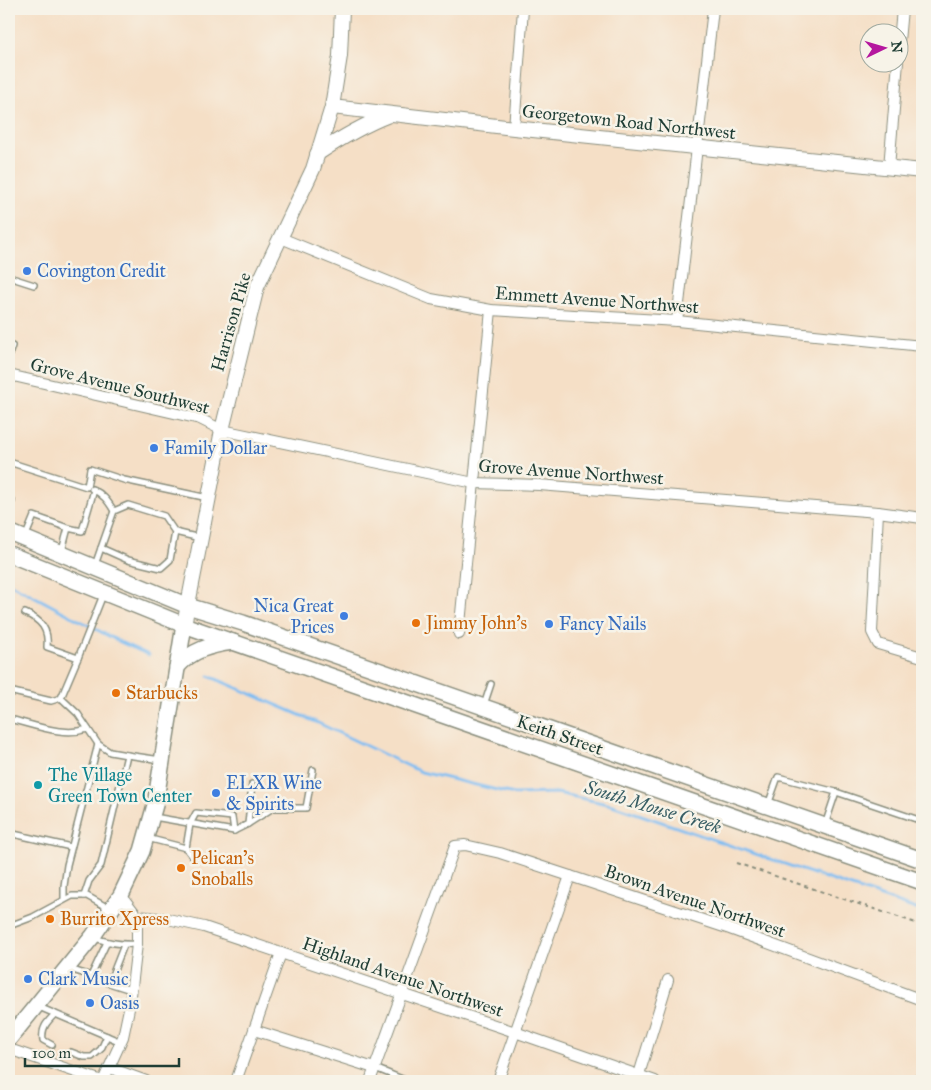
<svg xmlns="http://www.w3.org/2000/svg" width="931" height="1090" viewBox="0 0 931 1090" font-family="'IM FELL Great Primer',serif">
  <rect width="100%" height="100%" fill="#f7f3e8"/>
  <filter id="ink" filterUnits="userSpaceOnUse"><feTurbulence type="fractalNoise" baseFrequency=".02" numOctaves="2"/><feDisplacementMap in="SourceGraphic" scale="10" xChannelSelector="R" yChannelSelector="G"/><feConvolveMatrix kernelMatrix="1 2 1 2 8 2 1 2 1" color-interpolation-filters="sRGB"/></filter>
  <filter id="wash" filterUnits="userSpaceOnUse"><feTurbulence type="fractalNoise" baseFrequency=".0096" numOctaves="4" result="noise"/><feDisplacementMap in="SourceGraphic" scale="20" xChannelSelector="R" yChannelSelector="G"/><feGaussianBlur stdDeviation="1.12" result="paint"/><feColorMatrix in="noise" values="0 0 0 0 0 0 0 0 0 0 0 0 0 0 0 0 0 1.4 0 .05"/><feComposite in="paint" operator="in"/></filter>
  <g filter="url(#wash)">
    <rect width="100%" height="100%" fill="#f5dfc6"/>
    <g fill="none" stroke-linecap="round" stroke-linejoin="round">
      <g stroke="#7fbdf2" stroke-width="3">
        <polyline points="9,583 120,642 149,655"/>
        <polyline points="209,676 316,722 421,772 514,794 557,793 612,805 922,911"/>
      </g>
    </g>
  </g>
  <g filter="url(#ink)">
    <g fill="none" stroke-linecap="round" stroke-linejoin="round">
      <g stroke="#8a8e7d" stroke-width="8">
        <g id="lane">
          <polyline points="9,277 34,285"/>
          <polyline points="9,355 12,346"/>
          <polyline points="9,462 87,487 90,469 124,480 208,498"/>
          <path d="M 92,489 C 103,494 108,501 114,511"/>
          <polyline points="9,500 12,501 9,508"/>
          <polyline points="25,538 34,516 68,528"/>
          <polyline points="101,548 128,560 161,568 170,560 175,532 200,538"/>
          <polyline points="62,551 68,528 82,531 94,490"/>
          <polyline points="95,565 114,511 128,505 164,516 175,532"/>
          <polyline points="78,658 103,595"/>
          <path d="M 9,691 L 51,701 L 61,698 L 78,658 L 47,647 C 49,629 41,620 25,613"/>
          <polyline points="61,698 78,714 98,744 110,752 127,755"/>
          <polyline points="484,705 491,684"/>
          <path d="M 9,719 C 35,725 62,737 88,729"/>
          <polyline points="768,805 778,777 836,792"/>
          <polyline points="154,817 234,831 248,824 252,784"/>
          <polyline points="248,824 273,808 306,808 313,770"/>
          <polyline points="825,825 836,792 922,821"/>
          <polyline points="9,833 71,847"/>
          <polyline points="147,838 186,848 190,824 196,813 232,817 234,831"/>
          <polyline points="186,848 193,857 216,860"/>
          <polyline points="84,896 89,881 101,865 127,755 161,760"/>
          <polyline points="64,899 64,886 67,865 98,744"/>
          <polyline points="9,926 33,917 72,896 87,896 110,909"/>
          <path d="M 95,938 C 109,943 122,945 137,944"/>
          <polyline points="70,969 91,976 107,942"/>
          <polyline points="91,976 109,983 124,945"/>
          <polyline points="109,983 131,990"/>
          <polyline points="39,1007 121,1042"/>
          <path d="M 52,1045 L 43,1040 C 41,1028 47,1022 55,1014"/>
          <polyline points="71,1052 84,1057 92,1057 101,1049 107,1036"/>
          <polyline points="375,1068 407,1081"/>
        </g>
      </g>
      <g stroke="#8a8e7d" stroke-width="12">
        <g id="street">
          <polyline points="898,52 902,9"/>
          <polyline points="514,128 523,9"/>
          <polyline points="889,167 898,62"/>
          <polyline points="281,238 431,299 491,310 677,321 922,346"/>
          <polyline points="677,321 713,9"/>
          <polyline points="9,375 200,419 222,430 474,483 539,485 878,512 922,518"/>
          <polyline points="878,512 872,632 878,644 922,657"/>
          <polyline points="459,634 491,310"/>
          <polyline points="137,916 168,919 204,927 515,1032 655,1081"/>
          <polyline points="254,1030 374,1068"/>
          <polyline points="9,1049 102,1081"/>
          <polyline points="110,1068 146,1081"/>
          <polyline points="103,1081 123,1037 130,1004 137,944 137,916 121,895"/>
          <polyline points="236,1081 281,953"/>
          <polyline points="370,1081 455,846 465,845 500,853 570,876 730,929 922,1000"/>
          <polyline points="498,1081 570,876"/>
          <polyline points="637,1081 668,980"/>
          <polyline points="920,1081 922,1074"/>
        </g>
      </g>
      <g stroke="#8a8e7d" stroke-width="16">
        <g id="secondary">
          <polyline points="332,107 514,128 922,171"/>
          <path d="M 317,154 C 341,138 363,125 389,115"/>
          <polyline points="184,625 222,430 257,287 313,169 332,107 340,56 342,9"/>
        </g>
      </g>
      <g stroke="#8a8e7d" stroke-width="18">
        <g id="primary">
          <polyline points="9,532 188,606 243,623 922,860"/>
          <polyline points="9,554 184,625 922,882"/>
          <path d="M 177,667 C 192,650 210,645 233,642"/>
          <polyline points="9,1039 93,936 121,895 142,851 155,805 184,625"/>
        </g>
      </g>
      <polyline stroke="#8a8e7d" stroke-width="2" stroke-dasharray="4 4" stroke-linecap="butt" points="736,863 922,925"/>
      <use href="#lane" stroke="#fff" stroke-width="5"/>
      <use href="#street" stroke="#fff" stroke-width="10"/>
      <use href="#secondary" stroke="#fff" stroke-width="14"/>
      <use href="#primary" stroke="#fff" stroke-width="15"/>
    </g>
  </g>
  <g fill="#3f7fe0" stroke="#f7f3e8" stroke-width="2">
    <circle cx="27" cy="271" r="5"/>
    <circle cx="154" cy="448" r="5"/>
    <circle cx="344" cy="616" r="5"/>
    <circle cx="549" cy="624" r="5"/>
    <circle cx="216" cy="793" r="5"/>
    <circle cx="28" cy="979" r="5"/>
    <circle cx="90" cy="1003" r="5"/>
  </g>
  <g fill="#e8710a" stroke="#f7f3e8" stroke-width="2">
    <circle cx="416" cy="623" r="5"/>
    <circle cx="116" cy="693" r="5"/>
    <circle cx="181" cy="868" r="5"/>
    <circle cx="50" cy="919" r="5"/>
  </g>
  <circle fill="#0f9aa8" stroke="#f7f3e8" stroke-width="2" cx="38" cy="785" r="5"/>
  <g text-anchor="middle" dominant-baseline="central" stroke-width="5" stroke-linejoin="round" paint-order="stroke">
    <g font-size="18" fill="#1f3d34" stroke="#f7f3e8">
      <text transform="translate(629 122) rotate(6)">Georgetown Road Northwest</text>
      <text transform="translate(597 300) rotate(4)">Emmett Avenue Northwest</text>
      <text transform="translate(231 322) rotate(-74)">Harrison Pike</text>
      <text transform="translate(120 386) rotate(14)">Grove Avenue Southwest</text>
      <text transform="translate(571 472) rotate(4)">Grove Avenue Northwest</text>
      <text transform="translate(560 735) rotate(19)">Keith Street</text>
      <text transform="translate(695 901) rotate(19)">Brown Avenue Northwest</text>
      <text transform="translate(403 977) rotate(19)">Highland Avenue Northwest</text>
    </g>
    <g font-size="18" fill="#366cbe" stroke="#f7f3e8" text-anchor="start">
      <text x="37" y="271">Covington Credit</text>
      <text x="164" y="448">Family Dollar</text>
      <text x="334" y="606" text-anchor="end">Nica Great<tspan x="334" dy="21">Prices</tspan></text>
      <text x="559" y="624">Fancy Nails</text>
      <text x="226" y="783">ELXR Wine<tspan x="226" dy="21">&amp; Spirits</tspan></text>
      <text x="38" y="979">Clark Music</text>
      <text x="100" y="1003">Oasis</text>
    </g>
    <g font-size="18" fill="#c56008" stroke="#f7f3e8" text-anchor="start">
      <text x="426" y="623">Jimmy John's</text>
      <text x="126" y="693">Starbucks</text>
      <text x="191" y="858">Pelican's<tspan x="191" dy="21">Snoballs</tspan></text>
      <text x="60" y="919">Burrito Xpress</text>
    </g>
    <g font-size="18" fill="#0d838f" stroke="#f7f3e8" text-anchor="start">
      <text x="48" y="775">The Village<tspan x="48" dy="21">Green Town Center</tspan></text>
    </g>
    <g font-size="19" font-style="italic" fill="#375d64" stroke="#f7f3e8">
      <text transform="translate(653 807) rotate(17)">South Mouse Creek</text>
    </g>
  </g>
  <rect width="931" height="1090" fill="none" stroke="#f7f3e8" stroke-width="30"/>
  <g transform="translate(884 48) rotate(85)"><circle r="24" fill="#f7f3e8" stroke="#a1aaa0"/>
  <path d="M0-4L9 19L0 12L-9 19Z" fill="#b5179e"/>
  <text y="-8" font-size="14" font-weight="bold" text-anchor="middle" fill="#1f3d34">N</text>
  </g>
  <path d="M25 1058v8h154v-8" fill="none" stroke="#1f3d34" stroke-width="2.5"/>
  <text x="32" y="1058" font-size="15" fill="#1f3d34" stroke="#f7f3e8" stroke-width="4" paint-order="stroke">100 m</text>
</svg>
